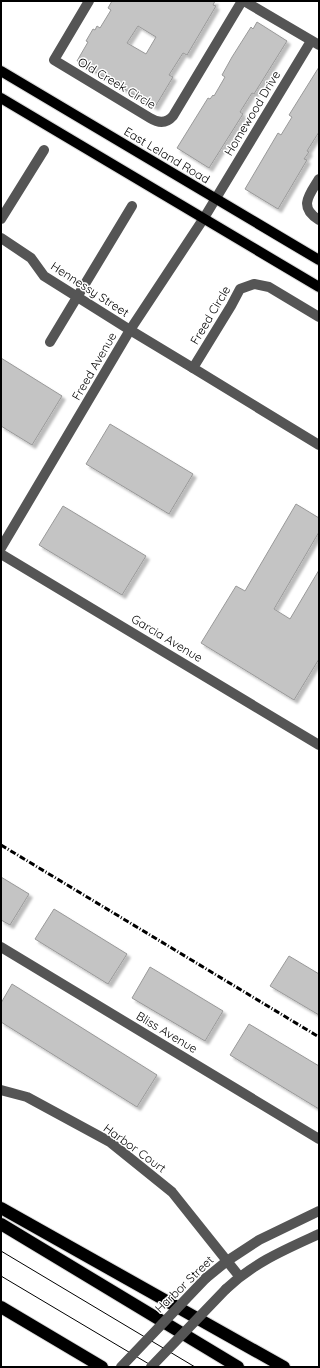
<svg xmlns="http://www.w3.org/2000/svg" width="320" height="1368" viewBox="0 0 320 1368" font-family="Quicksand,sans-serif">
  <defs>
    <filter id="shadow"><feDropShadow dx="3.5" dy="3.5" stdDeviation="1" flood-color="#0004"/></filter>
  </defs>
  <rect width="100%" height="100%" fill="#fff"/>
  <g fill="#c4c4c4" stroke="#999" fill-rule="evenodd" filter="url(#shadow)">
    <path d="M 112,1 L 215,1 L 213,5 L 216,6 L 187,55 L 183,53 L 169,75 L 173,77 L 155,107 L 77,61 L 88,42 L 86,41 L 93,29 L 95,30 L 97,26 L 100,28 L 111,10 L 108,8 ZM 138,26 L 156,37 L 146,54 L 127,43 Z"/>
    <polygon points="257,22 287,41 254,94 252,93 240,112 243,114 209,168 177,148 208,98 210,99 213,95 214,96 225,77 222,75 232,57 251,27 253,29"/>
    <polygon points="319,67 319,132 307,151 309,152 304,159 307,160 278,209 245,189 278,133 281,135 292,117 289,115"/>
    <polygon points="1,358 62,396 32,445 1,426"/>
    <polygon points="110,424 193,474 169,514 86,464"/>
    <polygon points="296,504 319,518 319,532 274,609 290,619 319,570 319,659 294,700 201,643 236,586 245,591"/>
    <polygon points="63,506 146,556 122,595 39,545"/>
    <polygon points="1,877 29,894 10,925 1,920"/>
    <polygon points="54,909 127,954 108,984 35,939"/>
    <polygon points="289,956 319,974 319,1015 270,986"/>
    <polygon points="150,967 223,1011 205,1041 132,998"/>
    <polygon points="12,984 157,1075 137,1107 1,1022 1,1003"/>
    <polygon points="249,1024 319,1066 319,1109 230,1055"/>
  </g>
  <g fill="none" stroke-linecap="round" stroke-linejoin="round">
    <g stroke="#dbdbdb" stroke-width="12">
      <g id="major">
        <polyline points="1,71 319,260"/>
        <polyline points="1,98 319,287"/>
      </g>
    </g>
    <g stroke="#dbdbdb" stroke-width="14">
      <g id="highway">
        <polyline points="1,1208 284,1367"/>
        <polyline points="1,1224 238,1367"/>
        <polyline points="1,1307 102,1367"/>
      </g>
    </g>
    <g stroke="#555" stroke-width="10">
      <path d="M 89,1 L 54,60 L 150,118 C 158,123 166,124 173,116 L 242,1"/>
      <polyline points="244,1 319,45"/>
      <path d="M 319,179 C 309,195 298,207 319,220"/>
      <polyline points="1,219 44,150"/>
      <polyline points="1,238 31,258 44,276 130,330 193,368"/>
      <polyline points="319,317 269,287 254,284 240,289 231,306 193,368 319,445"/>
      <polyline points="50,342 132,206"/>
      <polyline points="1,548 130,330 204,218 311,41"/>
      <polyline points="1,554 319,745"/>
      <polyline points="1,947 319,1139"/>
      <polyline points="1,1090 27,1097 110,1142 172,1192 239,1276"/>
      <polyline points="206,1278 227,1261 259,1240 319,1211"/>
      <path d="M 226,1289 C 255,1262 284,1250 319,1234"/>
    </g>
    <use href="#major" stroke="#000" stroke-width="10"/>
    <use href="#highway" stroke="#000" stroke-width="12"/>
    <g stroke="#000" stroke-width="1">
      <polyline points="1,1251 195,1367"/>
      <polyline points="1,1276 154,1367"/>
    </g>
    <polyline stroke="#000" stroke-width="3" stroke-dasharray="6 2 1 2" stroke-linecap="butt" points="1,845 319,1037"/>
    <g stroke="#555" stroke-width="10">
      <polyline points="121,1367 206,1278"/>
      <polyline points="151,1367 226,1289"/>
    </g>
  </g>
  <g text-anchor="middle" dominant-baseline="central" stroke-width="3" stroke-linejoin="round" paint-order="stroke">
    <g font-size="12" fill="#000" stroke="#fff">
      <text transform="translate(117 83) rotate(31)">Old Creek Circle</text>
      <text transform="translate(252 113) rotate(-59)">Homewood Drive</text>
      <text transform="translate(167 155) rotate(31)">East Leland Road</text>
      <text transform="translate(90 289) rotate(33)">Hennessy Street</text>
      <text transform="translate(210 315) rotate(-59)">Freed Circle</text>
      <text transform="translate(94 366) rotate(-60)">Freed Avenue</text>
      <text transform="translate(167 638) rotate(31)">Garcia Avenue</text>
      <text transform="translate(167 1032) rotate(31)">Bliss Avenue</text>
      <text transform="translate(135 1148) rotate(36)">Harbor Court</text>
      <text transform="translate(184 1284) rotate(-44)">Harbor Street</text>
    </g>
  </g>
  <rect width="320" height="1368" fill="none" stroke="#000000" stroke-width="4"/>
</svg>
